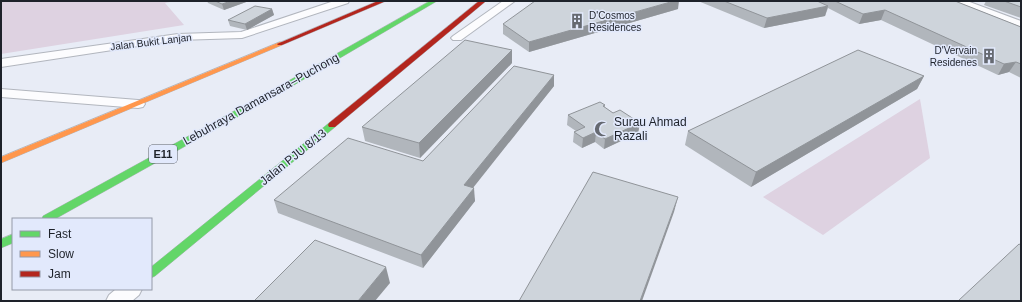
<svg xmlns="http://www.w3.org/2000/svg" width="1022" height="302" viewBox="0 0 1022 302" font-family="Helvetica,sans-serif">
  <rect width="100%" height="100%" fill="#e8ecf6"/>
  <g fill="#ded2e1">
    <polygon points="1,1 175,1 165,3 184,25 1,54"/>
    <polygon points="920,99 930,158 823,235 763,197"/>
  </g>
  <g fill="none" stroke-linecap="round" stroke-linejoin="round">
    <g stroke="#b2b6be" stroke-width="2">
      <g id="street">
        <polygon points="334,1 349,1 348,3 242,38 178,40 1,67 1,59 178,34 241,32"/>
        <polygon points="503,1 515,1 461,40 453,40 451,38 453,36"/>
        <polygon points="952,1 967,1 1021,21 1021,28 953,3"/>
        <polygon points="1,89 138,100 143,101 145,104 143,107 138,108 1,97"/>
        <polygon points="116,289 142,289 139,295 132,301 106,301 109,295"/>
      </g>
    </g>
    <g stroke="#b2b6be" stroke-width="1">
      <g id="fast">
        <polygon points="430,1 437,1 282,92 55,219 42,219 43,216 276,88"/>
        <polygon points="332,122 336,125 335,127 155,276 151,278 151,267 329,123"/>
        <polygon points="13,234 13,243 1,248 1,239"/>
      </g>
    </g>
    <g stroke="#b2b6be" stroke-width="1">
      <polygon id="slow" points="280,42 282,43 282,45 1,163 1,157"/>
    </g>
    <g stroke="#b2b6be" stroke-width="1">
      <g id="jam">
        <polygon points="378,1 386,1 282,45 278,45 277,44"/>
        <polygon points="479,1 486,1 335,127 329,127 328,125 329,123"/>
      </g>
    </g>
    <use href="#street" fill="#fcfcfe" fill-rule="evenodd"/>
    <use href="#fast" fill="#63d668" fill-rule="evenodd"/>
    <use href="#slow" fill="#ff974d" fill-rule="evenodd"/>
    <use href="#jam" fill="#b3261e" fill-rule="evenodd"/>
  </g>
  <g fill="#b1b6bc">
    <polygon points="207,1 249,1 224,10 208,3"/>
    <polygon points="698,1 955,1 1021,27 1021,78 1009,72 998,75 881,20 859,24 828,8 825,16 764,28"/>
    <polygon points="986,1 1021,1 1021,18 984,5"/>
    <polygon points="272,9 274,15 247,30 230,26 228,20"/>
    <polygon points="678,9 529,52 503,34 503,24"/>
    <polygon points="512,63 420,158 365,141 362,127"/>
    <polygon points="554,75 554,86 472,188 475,201 423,268 278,213 274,200 423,161"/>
    <polygon points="924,76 917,89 751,187 685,145 688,131"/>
    <polygon points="605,105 605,108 613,113 640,123 638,133 604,149 595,142 582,148 573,142 574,132 576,131 567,125 568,115"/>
  </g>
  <g fill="#909499">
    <polygon points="231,1 249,1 224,10 222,4"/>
    <polygon points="674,1 679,1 678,9 529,52 529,42"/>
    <polygon points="828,6 825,16 764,28 767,18"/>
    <polygon points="272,9 274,15 247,30 245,24"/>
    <polygon points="885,10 881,20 859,24 863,14"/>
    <polygon points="512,50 512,63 420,158 419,143"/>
    <polygon points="1016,62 1009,72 998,75 1004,64"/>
    <polygon points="554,75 554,86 465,198 464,185"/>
    <polygon points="924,76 917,89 751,187 756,172"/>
    <polygon points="640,123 638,133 604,149 605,139"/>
    <polygon points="596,132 595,142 582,148 583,138"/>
    <polygon points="474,188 475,201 423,268 421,255"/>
    <polygon points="678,197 674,212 642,301 640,301"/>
    <polygon points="386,267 390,283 375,301 358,301"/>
  </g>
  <g fill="#ced4db" stroke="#909499">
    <polygon points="215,1 231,1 222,4"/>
    <polygon points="535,1 674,1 529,42 503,24"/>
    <polygon points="724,1 817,1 828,6 767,18"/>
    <polygon points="835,1 955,1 1021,27 1021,64 1016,62 1004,64 885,10 863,14"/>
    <polygon points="1004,1 1021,1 1021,7"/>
    <polygon points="255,6 272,9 245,24 228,20"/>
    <polygon points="465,40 512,50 419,143 362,127"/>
    <polygon points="858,50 924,76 756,172 688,131"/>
    <polygon points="514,66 554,75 464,185 474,188 421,255 274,200 348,138 423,161"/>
    <polygon points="600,102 605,105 603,106 613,113 620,110 640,123 605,139 596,132 583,138 574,132 585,127 568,115"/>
    <polygon points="593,172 678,197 640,301 519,301"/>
    <polygon points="315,240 386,267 358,301 254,301"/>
    <polygon points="1019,244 1021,245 1021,301 958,301"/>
  </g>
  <defs>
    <g id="building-bare" transform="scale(1.2)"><path d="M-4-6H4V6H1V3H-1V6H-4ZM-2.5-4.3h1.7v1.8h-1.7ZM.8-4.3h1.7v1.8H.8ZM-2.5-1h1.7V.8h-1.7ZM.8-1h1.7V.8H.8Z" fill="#656971" stroke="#e2e9fc" stroke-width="2.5" paint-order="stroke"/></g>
    <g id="mosque-bare" transform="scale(1.2)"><path d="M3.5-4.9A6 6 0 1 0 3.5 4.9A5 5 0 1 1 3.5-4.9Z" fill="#656971" stroke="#e2e9fc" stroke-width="2.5" paint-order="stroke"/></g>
  </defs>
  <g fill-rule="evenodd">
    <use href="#building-bare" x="577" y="21"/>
    <use href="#building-bare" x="989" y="56"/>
    <use href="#mosque-bare" x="602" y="129"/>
  </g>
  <g text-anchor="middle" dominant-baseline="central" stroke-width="3" stroke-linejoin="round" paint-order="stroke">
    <g font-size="10" fill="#1e222a" stroke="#e2e9fc" text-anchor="start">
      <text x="589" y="15">D'Cosmos<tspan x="589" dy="12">Residences</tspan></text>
      <text x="977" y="50" text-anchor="end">D'Vervain<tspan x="977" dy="12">Residenes</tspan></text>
    </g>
    <g font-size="10" fill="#1e222a" stroke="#e2e9fc">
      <text transform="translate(151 42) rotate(-7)">Jalan Bukit Lanjan</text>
    </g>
    <rect fill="#e2e9fc" stroke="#595e69" stroke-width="1" x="149" y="145" width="28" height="18" rx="3"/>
    <g font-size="11" font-weight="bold" fill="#1e222a">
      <text x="163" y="154">E11</text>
    </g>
    <g font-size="12" fill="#1e222a" stroke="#e2e9fc">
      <text transform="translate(261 99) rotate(-29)">Lebuhraya Damansara–Puchong</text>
      <text transform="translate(293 157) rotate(-39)">Jalan PJU 8/13</text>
    </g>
    <g font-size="12" fill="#1e222a" stroke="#e2e9fc" text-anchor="start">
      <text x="614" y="122">Surau Ahmad<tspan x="614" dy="14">Razali</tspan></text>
    </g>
  </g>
  <rect width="1022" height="302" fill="none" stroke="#1e222a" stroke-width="4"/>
  <rect x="12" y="218" width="140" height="72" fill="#e2e9fc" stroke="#9499a8"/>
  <rect x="20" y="231" width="20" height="6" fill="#63d668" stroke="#9499a8"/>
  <text x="48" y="238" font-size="12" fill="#1e222a">Fast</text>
  <rect x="20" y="251" width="20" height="6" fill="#ff974d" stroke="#9499a8"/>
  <text x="48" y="258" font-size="12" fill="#1e222a">Slow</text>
  <rect x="20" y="271" width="20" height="6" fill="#b3261e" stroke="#9499a8"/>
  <text x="48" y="278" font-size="12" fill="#1e222a">Jam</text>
</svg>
